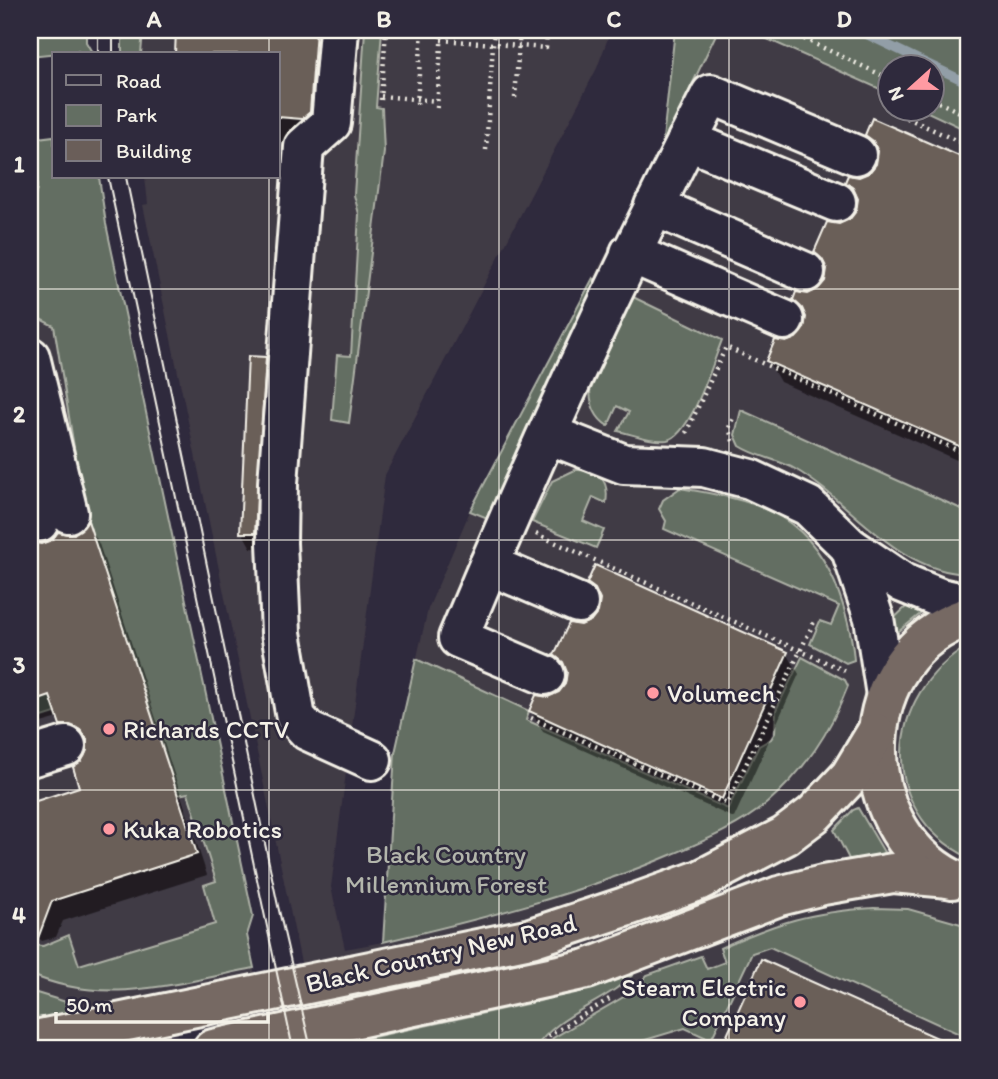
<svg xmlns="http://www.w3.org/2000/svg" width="998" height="1079" viewBox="0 0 998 1079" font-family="Itim,sans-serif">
  <rect width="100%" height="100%" fill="#2f2a3d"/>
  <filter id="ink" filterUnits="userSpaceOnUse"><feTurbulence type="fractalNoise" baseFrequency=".0143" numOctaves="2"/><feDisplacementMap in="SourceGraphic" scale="14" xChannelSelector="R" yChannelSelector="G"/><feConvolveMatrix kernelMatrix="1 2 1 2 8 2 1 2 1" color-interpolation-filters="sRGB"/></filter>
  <g filter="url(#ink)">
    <g fill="#413a45">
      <polygon points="143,30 611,30 597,68 385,475 331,887 345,949 383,942 395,753 428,609 470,511 662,148 718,30 747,30 889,93 890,108 921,109 968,131 968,1049 319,1049 143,205 148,204 145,177 278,177 278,54 141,54"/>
      <polygon points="30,270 63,278 195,700 264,1016 97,1049 30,1049"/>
    </g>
    <g fill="#636e62" stroke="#acb0a5" stroke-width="2">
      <polygon points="30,30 86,30 86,42 93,54 79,54 78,51 30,56"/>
      <polygon points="122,30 143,30 141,54 122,54"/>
      <polygon points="365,30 382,30 376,107 382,108 384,152 349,423 332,420 337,355 351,356 359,214 354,195"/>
      <polygon points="675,30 718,30 662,148"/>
      <polygon points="747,30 968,30 968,131 921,109 932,108 932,66 890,66 889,93"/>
      <path d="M 54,136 L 54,177 L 99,177 L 106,224 L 253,916 L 247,935 L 254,968 C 179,983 103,1007 30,974 L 30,945 L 43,946 L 69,935 L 79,965 L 215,924 L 204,885 L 216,881 L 188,793 L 178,795 L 143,685 L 30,721 L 30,703 L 135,669 L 84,508 L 54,326 L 30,314 L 30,216 L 37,189 L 38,138 Z"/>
      <polygon points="593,278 601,283 490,519 470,511"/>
      <path d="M 633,297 L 722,340 C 713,362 691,436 667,440 C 652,442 632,434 618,431 L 629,412 L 617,406 L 608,426 C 595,418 591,406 590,391 Z"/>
      <path d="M 741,410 L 968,512 L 968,574 C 896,572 853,503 795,469 C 777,459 757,457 740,446 L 735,435 Z"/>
      <path d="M 575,470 C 598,469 610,479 606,503 L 593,497 L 583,521 L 604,530 L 596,548 L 532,522 L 552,481 Z"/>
      <path d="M 680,488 C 751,500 804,509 835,583 C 845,608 852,633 854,660 L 846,663 L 810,644 L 820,621 L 831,625 L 839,606 L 664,529 L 666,521 L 659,509 L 663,500 Z"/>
      <polygon points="911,602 924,611 893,636 887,625"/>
      <path d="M 968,646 L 968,857 C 876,812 884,695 968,646 Z"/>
      <path d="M 802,657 L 845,680 L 848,686 C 830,733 805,770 767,803 C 740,826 706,840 673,854 C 579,894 482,919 383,942 L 395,753 L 416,659 L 529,711 L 526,720 L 728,809 L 759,746 L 771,739 L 775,733 L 776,710 Z"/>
      <polygon points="858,808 884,852 878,857 850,861 834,830 853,810"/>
      <path d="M 874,908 L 908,909 L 968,926 L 968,1038 L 770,947 L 752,953 L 711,1040 L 685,1028 L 615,1049 L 547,1049 L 553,1038 L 632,992 L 647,975 L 701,956 L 707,969 L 725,962 L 720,948 C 778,922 810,912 874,908 Z"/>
      <path d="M 637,970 C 609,1003 558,1012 535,1049 L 366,1049 L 364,1039 L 540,1001 Z"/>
      <polygon points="30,991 89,1009 30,1020"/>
    </g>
    <g fill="#0007">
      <polygon points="178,30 340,30 318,146 278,143 278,54 177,54"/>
      <polygon points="873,120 968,162 968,465 780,382 768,361 786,344 797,339 806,329 807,321 795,300 820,291 826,282 828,272 816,252 840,225 851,220 858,212 859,203 847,182 870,174 877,165 879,155 867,135"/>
      <polygon points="265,359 274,375 264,549 251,548 242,532"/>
      <polygon points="88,524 99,544 207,875 63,921 56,937 42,941 30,929 30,805 82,788 84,762 89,748 73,745 59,718 34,725 30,717 30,543 41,546 74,536"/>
      <polygon points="588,583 787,653 799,674 734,818 543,732 531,711 560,693 566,685 568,675 556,655 582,626 593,621 599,613 601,604"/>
      <polygon points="762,961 958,1049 723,1049"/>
    </g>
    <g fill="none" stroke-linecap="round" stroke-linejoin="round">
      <polyline stroke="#929ea7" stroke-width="9" points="857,30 968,83"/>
    </g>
    <g fill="#6a5e59" stroke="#f4f1e8" stroke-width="2">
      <polygon points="176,30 316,30 310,112 302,119 278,117 278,54 175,54"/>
      <polygon points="872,118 968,160 968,450 766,361 775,340 786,342 796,338 804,328 806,317 802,308 793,300 796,292 808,294 818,289 825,281 827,269 822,259 814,252 827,222 839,224 850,219 856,211 858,199 853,188 845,182 848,175 859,177 869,173 876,164 878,152 873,141 865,135"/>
      <polygon points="248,356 266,357 255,533 240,533"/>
      <polygon points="88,521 197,854 52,901 32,954 30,953 30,803 79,787 73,767 82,760 87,750 87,739 80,730 70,725 60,725 50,696 30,703 30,542 41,544 52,540 58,532 74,534"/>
      <polygon points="595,565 788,652 722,799 529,711 536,695 548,697 559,692 565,684 567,672 563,662 554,655 569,623 581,625 592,620 598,612 600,600 595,589 587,583"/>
      <polygon points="761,959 962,1049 721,1049"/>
    </g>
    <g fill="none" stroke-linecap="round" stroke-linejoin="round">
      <g stroke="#f4f1e8" stroke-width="44">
        <g id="minor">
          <polyline points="339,30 331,123 304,147 278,483 277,543 281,633 296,718 308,731 372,760"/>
          <polyline points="687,140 836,202"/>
          <polyline points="654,206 805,272"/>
          <polyline points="630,253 784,320"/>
          <polyline points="30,357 68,513"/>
          <polyline points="548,434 624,464 704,467 750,479 808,506 850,547 903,583 940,598 968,604"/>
          <polyline points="34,451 39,522"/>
          <polyline points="850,547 874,618 886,695"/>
          <polyline points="489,565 578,603"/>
          <path d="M 545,675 L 458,638 C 535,453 620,272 711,94 L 856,155"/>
          <polyline points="30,757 66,746"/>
        </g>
      </g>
      <g stroke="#f4f1e8" stroke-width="44">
        <g id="highway">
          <path d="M 952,879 C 847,825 852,653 968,617"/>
          <polyline points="30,1041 531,938 625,907 700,880 785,836 814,814 850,776 876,733"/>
          <polyline points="213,1049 587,969 779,896 823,885 893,873 949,878"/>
        </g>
      </g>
      <g stroke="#f4f1e8" stroke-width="4.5" stroke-dasharray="2 5" stroke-linecap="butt">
        <polyline points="785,30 890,79"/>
        <polyline points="441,40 546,48 547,30"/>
        <polyline points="381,96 437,101"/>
        <polyline points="515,98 520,30"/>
        <polyline points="932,99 968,116"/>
        <polyline points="381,100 386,30"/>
        <polyline points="417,104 422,30"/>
        <polyline points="437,108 442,30"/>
        <polyline points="888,109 968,146"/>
        <polyline points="486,150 494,30"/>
        <polyline points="686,433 726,347 968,455"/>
        <polyline points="733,441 729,428 734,415"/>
        <polyline points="536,534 848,672"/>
        <polyline points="531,718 727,804 814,622"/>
        <polyline points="541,1049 550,1035 611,998"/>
      </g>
      <use href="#minor" stroke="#2f2a3d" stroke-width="38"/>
      <use href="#highway" stroke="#766964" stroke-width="38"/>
      <g stroke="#f4f1e8" stroke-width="2">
        <polyline points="113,30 113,54"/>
        <polyline points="98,54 98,30"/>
        <polyline points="108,177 293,1049"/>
        <polyline points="126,177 278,906 311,1049"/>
      </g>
    </g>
  </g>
  <path fill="none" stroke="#f4f1e8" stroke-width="2" stroke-opacity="0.55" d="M 269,30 L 269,54M 499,30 L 499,1049M 729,30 L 729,1049M 269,177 L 269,1049M 30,289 L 968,289M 30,540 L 968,540M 30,790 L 968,790"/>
  <g fill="#ff9aa2" stroke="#2f2a3d" stroke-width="2.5">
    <circle cx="653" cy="693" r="7"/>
    <circle cx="109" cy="729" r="7"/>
    <circle cx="109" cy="829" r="7"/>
    <circle cx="800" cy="1002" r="7"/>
  </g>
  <g text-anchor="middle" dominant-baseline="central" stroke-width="5" stroke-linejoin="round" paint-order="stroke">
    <g font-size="26" fill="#f4f1e8" stroke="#2f2a3d" text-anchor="start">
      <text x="667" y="693">Volumech</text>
      <text x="123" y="729">Richards CCTV</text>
      <text x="123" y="829">Kuka Robotics</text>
      <text x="786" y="987" text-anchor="end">Stearn Electric<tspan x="786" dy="30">Company</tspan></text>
    </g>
    <g font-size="26" fill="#b3b6ac" stroke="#2f2a3d">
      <text x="446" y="854">Black Country<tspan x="446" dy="30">Millennium Forest</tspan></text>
    </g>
    <g font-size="26" fill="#f4f1e8" stroke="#2f2a3d">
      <text transform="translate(441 953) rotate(-13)">Black Country New Road</text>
    </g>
  </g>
  <rect width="998" height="1079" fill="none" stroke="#2f2a3d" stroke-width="77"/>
  <rect x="52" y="52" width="228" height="126" fill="#2f2a3d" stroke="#7e7a81" stroke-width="2"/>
  <rect x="66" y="75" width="35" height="10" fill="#2f2a3d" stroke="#7e7a81" stroke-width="2"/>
  <text x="116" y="88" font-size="21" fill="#f4f1e8">Road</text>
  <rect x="66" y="105" width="35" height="21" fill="#636e62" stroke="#7e7a81" stroke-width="2"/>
  <text x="116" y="122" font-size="21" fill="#f4f1e8">Park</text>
  <rect x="66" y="140" width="35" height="21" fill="#6a5e59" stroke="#7e7a81" stroke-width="2"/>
  <text x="116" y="158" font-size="21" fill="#f4f1e8">Building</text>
  <g transform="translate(911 88) rotate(249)"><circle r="33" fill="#2f2a3d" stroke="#7e7a81" stroke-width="2"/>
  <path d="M0-5L12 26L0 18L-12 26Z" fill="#ff9aa2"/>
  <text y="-10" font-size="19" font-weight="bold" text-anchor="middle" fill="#f4f1e8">N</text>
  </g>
  <path d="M56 1012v10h212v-10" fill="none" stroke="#f4f1e8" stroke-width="3.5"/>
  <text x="66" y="1012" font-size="21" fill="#f4f1e8" stroke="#2f2a3d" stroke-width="5" paint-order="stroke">50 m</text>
  <rect x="38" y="38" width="922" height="1002" fill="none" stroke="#f4f1e8" stroke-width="2.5"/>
  <g font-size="23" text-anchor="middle" font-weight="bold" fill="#f4f1e8">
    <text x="154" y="27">A</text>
    <text x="384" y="27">B</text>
    <text x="614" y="27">C</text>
    <text x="844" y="27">D</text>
    <text x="19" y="172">1</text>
    <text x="19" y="422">2</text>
    <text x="19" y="673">3</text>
    <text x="19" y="923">4</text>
  </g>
</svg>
